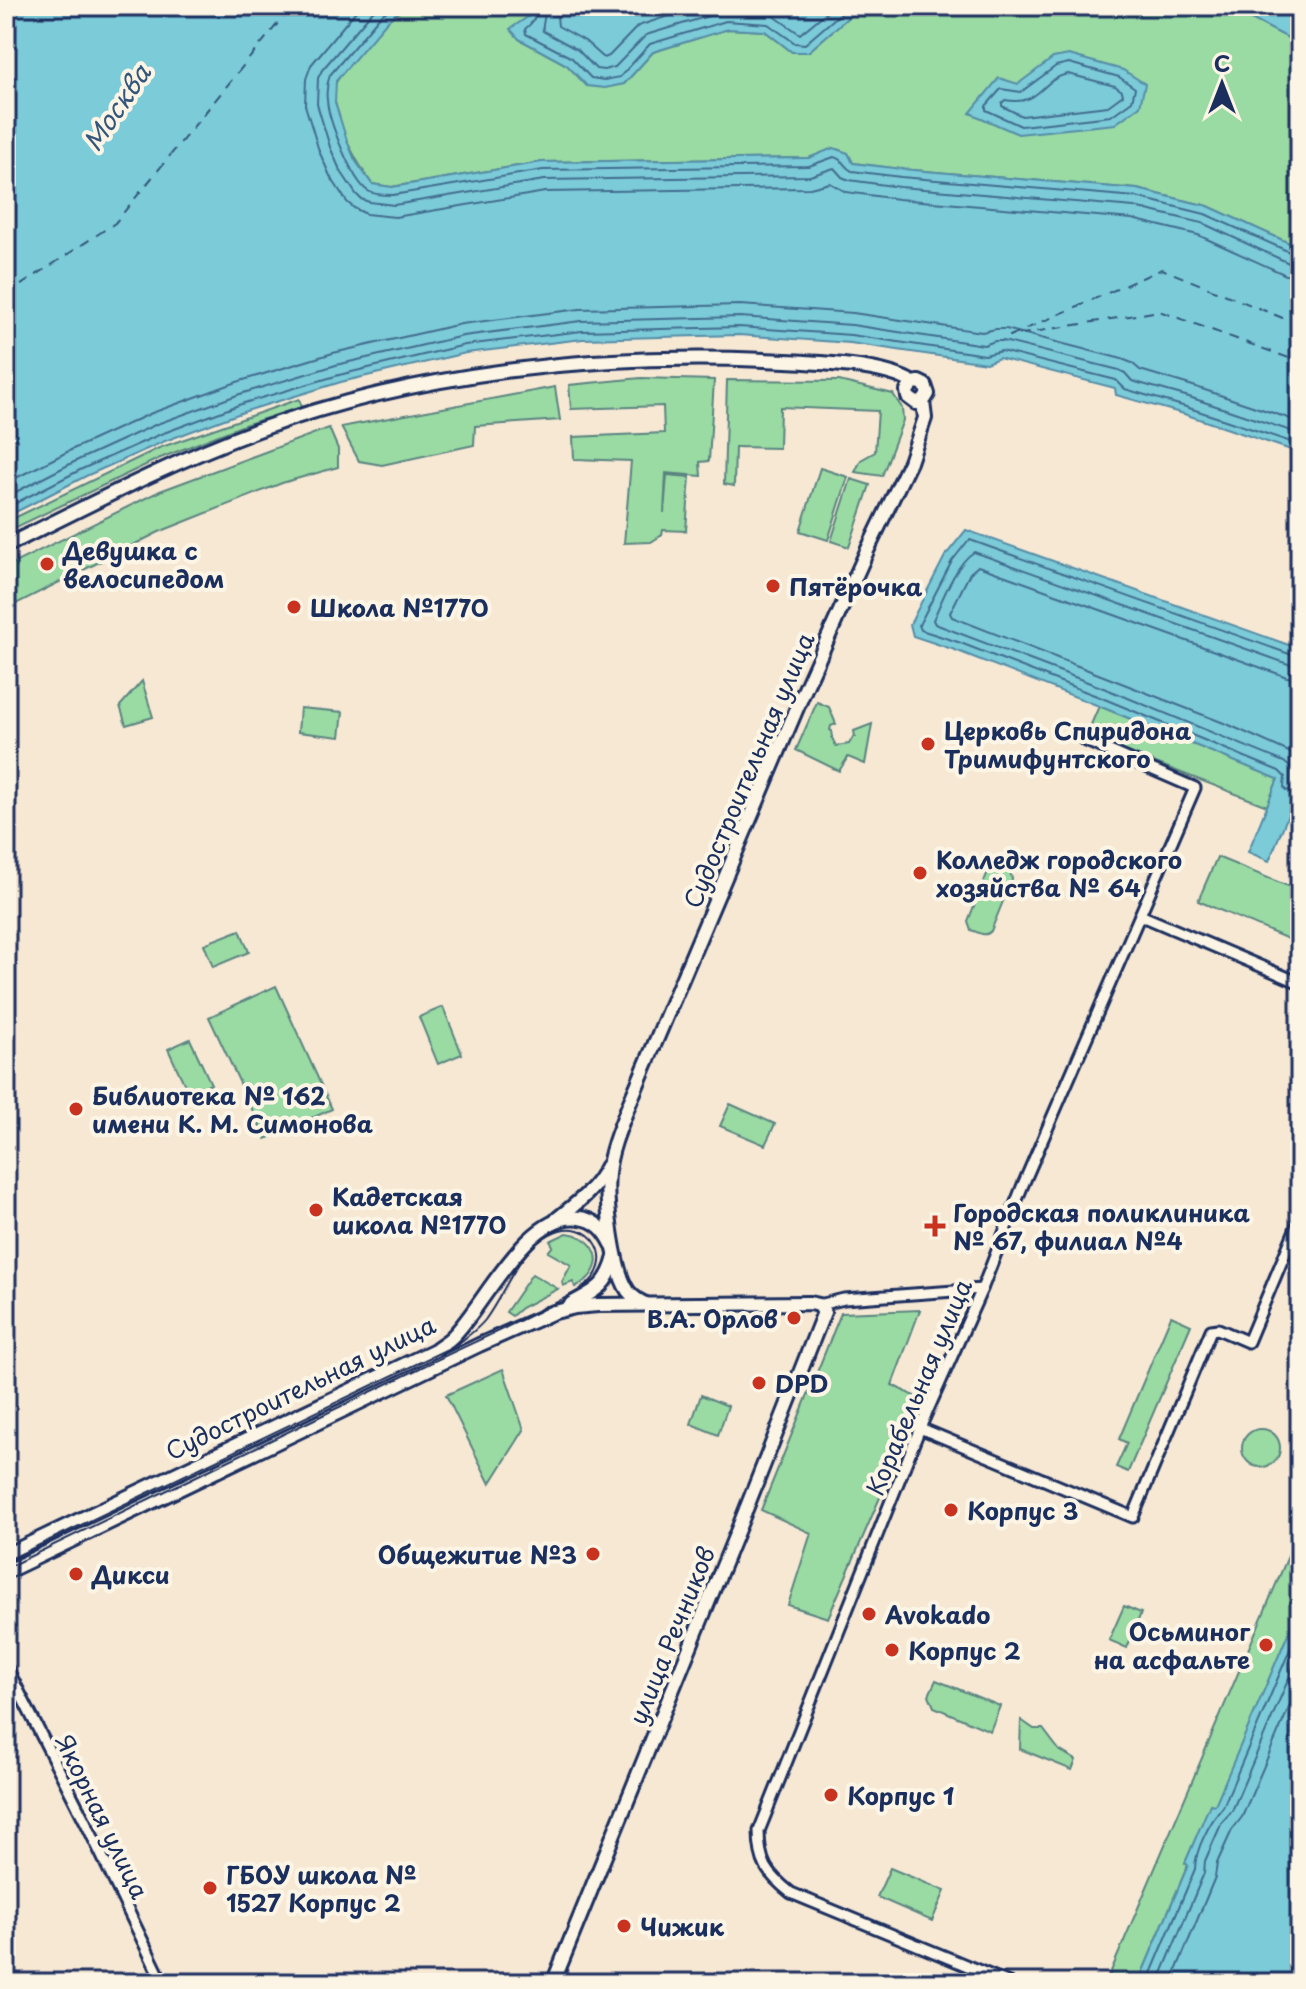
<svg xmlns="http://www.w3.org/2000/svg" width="1306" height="1989" viewBox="0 0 1306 1989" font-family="'Playpen Sans',sans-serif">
  <rect width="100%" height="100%" fill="#f7e8d4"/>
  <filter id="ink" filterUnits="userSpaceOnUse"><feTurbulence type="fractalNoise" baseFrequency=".0125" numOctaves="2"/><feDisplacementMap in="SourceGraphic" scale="16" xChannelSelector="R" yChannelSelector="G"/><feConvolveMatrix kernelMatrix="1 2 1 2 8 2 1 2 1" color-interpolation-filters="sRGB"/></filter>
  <g filter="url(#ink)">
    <g fill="#9adaa3" stroke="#5a8480" stroke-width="2">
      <path d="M 407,6 L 511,6 L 529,16 L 519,39 L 567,65 L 587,86 L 624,84 L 653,52 L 728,29 L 765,31 L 792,52 L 808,52 L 861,6 L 1226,6 L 1300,44 L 1300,248 L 1208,206 L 1137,189 L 901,169 L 853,163 L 848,153 L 834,148 L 809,158 L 542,162 L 391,187 L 372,184 C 355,160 330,115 335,85 C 337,76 378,30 387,21 C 393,15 400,11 407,6 Z"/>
      <polygon points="641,378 714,380 709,461 700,462 701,476 666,473 664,513 667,475 690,477 686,531 663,530 662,535 651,542 624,543 631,461 574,459 573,437 664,433 663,406 571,409 569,385"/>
      <polygon points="727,380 839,381 893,394 902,408 903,420 882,476 855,472 861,460 875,452 878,411 780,407 779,448 735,447 734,486 724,484"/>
      <polygon points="555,387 560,420 475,426 474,445 382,465 359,461 341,427"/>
      <polygon points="299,399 302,407 244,425 158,459 6,532 6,522 159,448"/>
      <polygon points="329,428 338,449 338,467 282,483 159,532 6,609 6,567 160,491"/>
      <polygon points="820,468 848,477 828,540 800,531"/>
      <polygon points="851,479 870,485 849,547 831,541"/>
      <polygon points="142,681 153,717 126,725 120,706"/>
      <polygon points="817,702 829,707 836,724 831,726 830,730 832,731 832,738 836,746 849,744 853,737 855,737 854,731 872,724 865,764 848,757 839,771 796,750"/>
      <polygon points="1099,706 1278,779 1267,806 1086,736"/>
      <polygon points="300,708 343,712 340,737 298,732"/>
      <polygon points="1217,857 1300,891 1300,944 1198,901"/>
      <path d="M 997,866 L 1010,871 L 1012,879 L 991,931 C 985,938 978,932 971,930 L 968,921 L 989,869 L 991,867 Z"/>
      <polygon points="240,930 249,952 213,967 204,944"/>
      <polygon points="276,986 332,1109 266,1139 209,1017"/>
      <polygon points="443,1007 462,1054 438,1064 419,1017"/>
      <polygon points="190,1039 211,1084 189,1094 168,1049"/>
      <polygon points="730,1104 775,1124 765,1145 720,1126"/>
      <path d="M 567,1233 C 588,1235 606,1255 591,1275 C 587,1281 581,1284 575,1287 L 573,1282 L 563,1286 L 562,1282 L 571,1265 L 548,1252 L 553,1246 L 550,1241 Z"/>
      <polygon points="532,1274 558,1289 521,1308 512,1316 506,1312"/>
      <polygon points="920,1310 892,1385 922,1400 828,1618 788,1605 811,1533 761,1510 841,1313"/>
      <polygon points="1171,1316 1191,1325 1128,1472 1116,1467 1127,1443 1119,1439"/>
      <polygon points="503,1369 524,1430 490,1484 446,1395"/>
      <polygon points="701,1395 728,1406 718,1435 691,1424"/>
      <circle cx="1261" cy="1448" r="19"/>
      <polygon points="1300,1528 1300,1606 1215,1806 1211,1805 1185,1863 1188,1865 1138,1983 1106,1983"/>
      <polygon points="1124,1606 1141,1613 1127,1648 1109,1640"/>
      <polygon points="936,1680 1000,1706 990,1731 934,1707 929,1695"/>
      <polygon points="1021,1720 1034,1729 1043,1729 1059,1750 1076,1760 1072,1770 1020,1749"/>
      <polygon points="890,1868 945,1891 932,1921 877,1897"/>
    </g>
    <g fill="#7ccbd8" stroke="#558da7" stroke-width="2">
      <polygon points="6,6 407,6 387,21 336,81 335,102 347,141 355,160 372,184 392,187 542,162 809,158 833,148 848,153 853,163 902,169 1137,189 1208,206 1300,248 1300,453 1184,414 1116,395 1115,388 999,358 986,363 850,343 739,335 583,339 466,353 341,382 246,411 165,441 86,476 6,517"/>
      <polygon points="511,6 861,6 808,52 792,52 765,31 728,29 653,52 624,84 605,88 587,86 567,65 519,39 510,29 529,16"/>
      <polygon points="1226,6 1300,6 1300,44"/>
      <polygon points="1069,55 1123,70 1145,84 1140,106 1115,124 1018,134 970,113 999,78 1018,84 1053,58"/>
      <polygon points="966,530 1300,649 1300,791 1298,791 1269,861 1248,852 1278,779 1099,706 955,650 913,636 910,624 945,556"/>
      <polygon points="1300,1606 1300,1983 1138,1983 1188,1865 1185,1863 1210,1804 1215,1805"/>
    </g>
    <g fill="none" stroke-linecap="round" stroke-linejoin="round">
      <g stroke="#426d8f" stroke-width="2">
        <polyline points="360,6 311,65 306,79 305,105 319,151 330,176 347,202 354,208 366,214 395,217 545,192 810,188 830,183 846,192 898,199 1132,219 1198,235 1286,275 1300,277"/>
        <polyline points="377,6 322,70 318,78 317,104 330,147 340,170 356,194 361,199 369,202 394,205 544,180 810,176 834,168 842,177 849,180 900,187 1134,207 1202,223 1291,264 1300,265"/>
        <path d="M 394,6 L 381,15 L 330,75 C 327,83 326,92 327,100 C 328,119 352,181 368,191 C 374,195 386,195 393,195 L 543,170 L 809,166 L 834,157 C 845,160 843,167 852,171 L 901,177 L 1136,197 L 1205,214 L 1294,254 L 1300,255"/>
        <path d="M 527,6 C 540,13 535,21 525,29 L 526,34 L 572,58 L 591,78 L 604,80 L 620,77 L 650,44 L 726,21 L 768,24 L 795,43 L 805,44 L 849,6"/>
        <path d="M 542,6 C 548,17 541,23 543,31 L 578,50 L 596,69 L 604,70 L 615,67 L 646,35 L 725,11 L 771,14 L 800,34 L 834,6"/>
        <polyline points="556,6 558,26 585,41 604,58 609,56 638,26 699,6"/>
        <polygon points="1069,63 1119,77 1135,88 1132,101 1111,116 1021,126 986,110 986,106 1001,89 1021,92 1056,66"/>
        <path d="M 1068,74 L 1115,86 L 1122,91 L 1123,95 L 1108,106 L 1022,116 L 1002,106 L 1002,103 L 1005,100 C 1041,107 1040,79 1068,74 Z"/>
        <polyline points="6,483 73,449 152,413 237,382 333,353 461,324 580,309 740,305 853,313 982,332 996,329 1006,329 1122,359 1132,363 1140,370 1193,386 1300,422"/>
        <polyline points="6,497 78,460 157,424 240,394 336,365 463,336 581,321 740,317 852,325 984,345 995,341 1003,341 1119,370 1125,373 1132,381 1189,397 1300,434"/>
        <polyline points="6,508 82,469 161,434 244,403 339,375 465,345 582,331 739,327 851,335 985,355 1001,351 1116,380 1125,389 1186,407 1300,445"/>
        <polyline points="1300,656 1295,656 970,540 967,542 952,561 919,625 921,630 958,642 1102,698 1279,771 1285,777 1284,787 1286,791 1300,787"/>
        <path d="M 1300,666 L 1291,665 L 974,552 C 956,563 942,600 933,620 L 935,624 L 1106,689 L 1284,762 L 1290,767 L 1295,776 L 1300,777"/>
        <polyline points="1300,678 1287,677 978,566 970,573 950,613 952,617 1229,725 1289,752 1300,760"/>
        <path d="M 1147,1983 L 1195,1869 C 1195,1850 1210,1821 1223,1807 L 1300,1626"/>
        <polyline points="1158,1983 1204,1873 1205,1861 1222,1822 1232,1811 1300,1652"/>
        <polyline points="1171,1983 1215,1877 1217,1863 1232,1830 1242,1817 1300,1682"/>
      </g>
      <g stroke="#33567c" stroke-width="2" stroke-dasharray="10 8" stroke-linecap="butt">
        <polyline points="6,295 115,223 292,6"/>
        <polyline points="1300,325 1162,269 1010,336 1159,311 1300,362"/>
      </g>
      <g stroke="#1b2f5e" stroke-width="15">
        <g id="street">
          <polyline points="1140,915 1300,983"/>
          <polyline points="819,1305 844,1299 982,1289"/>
          <polyline points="920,1428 1133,1517 1211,1330 1218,1329 1248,1342 1300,1218"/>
          <polyline points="6,1666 87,1825 163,1983"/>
          <path d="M 1009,1983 L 791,1893 C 767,1874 759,1863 759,1831 L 920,1428 L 982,1289 L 1022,1187 L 1195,788 L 1084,740"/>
        </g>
      </g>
      <g stroke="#1b2f5e" stroke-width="18">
        <g id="secondary">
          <polyline points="913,383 907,391 908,397 916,403 923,402"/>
          <path d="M 6,546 C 89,505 171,462 258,430 C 417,372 597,353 765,360 C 803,362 882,363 913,383 L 919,382 L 925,385 L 928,394 L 923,402 L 925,418 L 910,462 L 867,551 L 805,689 L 630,1102 C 621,1125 610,1150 608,1174 C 605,1200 614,1271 628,1291 C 634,1299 640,1302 648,1305"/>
          <path d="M 557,1219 C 578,1202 594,1191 607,1166"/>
          <path d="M 571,1304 C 596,1291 608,1285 615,1257"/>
          <polyline points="547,1314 575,1307 598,1305 810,1303 819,1305 824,1312 741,1522 553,1983"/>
          <path d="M 6,1555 L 435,1350 C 441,1345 449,1341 454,1335 C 484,1305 529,1209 580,1218 C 596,1220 605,1230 612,1244"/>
          <polyline points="6,1572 479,1345 554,1312"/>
        </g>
      </g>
      <use href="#street" stroke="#fcf5e5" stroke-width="9"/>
      <use href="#secondary" stroke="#fcf5e5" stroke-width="12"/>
      <path stroke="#1b2f5e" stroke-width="2" d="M 6,1561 L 458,1344 C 467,1336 477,1330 485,1320 C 506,1292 517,1251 550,1234 C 591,1212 623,1265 579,1290 C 527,1320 470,1343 416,1370 C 279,1436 143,1502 6,1568"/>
    </g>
  </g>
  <g fill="#c8321e" stroke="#fcf5e5" stroke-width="3">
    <circle cx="47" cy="564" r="8"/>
    <circle cx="773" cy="586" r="8"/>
    <circle cx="294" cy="607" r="8"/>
    <circle cx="928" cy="744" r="8"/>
    <circle cx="920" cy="873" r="8"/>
    <circle cx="76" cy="1109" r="8"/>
    <circle cx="316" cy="1210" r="8"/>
    <path d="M931 1214h8v8h8v8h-8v8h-8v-8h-8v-8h8z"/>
    <circle cx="794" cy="1318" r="8"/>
    <circle cx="759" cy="1383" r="8"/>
    <circle cx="951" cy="1510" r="8"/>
    <circle cx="593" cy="1554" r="8"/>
    <circle cx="76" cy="1574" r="8"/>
    <circle cx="869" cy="1614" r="8"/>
    <circle cx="1266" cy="1645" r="8"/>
    <circle cx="892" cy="1650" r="8"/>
    <circle cx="831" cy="1795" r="8"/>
    <circle cx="210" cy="1888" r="8"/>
    <circle cx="624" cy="1926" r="8"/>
  </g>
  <g text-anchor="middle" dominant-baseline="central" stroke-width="8" stroke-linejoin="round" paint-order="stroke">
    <g font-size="24" font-weight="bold" fill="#1b2f5e" stroke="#fcf5e5" text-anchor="start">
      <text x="63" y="550">Девушка с<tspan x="63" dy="28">велосипедом</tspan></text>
      <text x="789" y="586">Пятёрочка</text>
      <text x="310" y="607">Школа №1770</text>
      <text x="944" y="730">Церковь Спиридона<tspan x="944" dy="28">Тримифунтского</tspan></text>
      <text x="936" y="859">Колледж городского<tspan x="936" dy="28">хозяйства № 64</tspan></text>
      <text x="92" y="1095">Библиотека № 162<tspan x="92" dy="28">имени К. М. Симонова</tspan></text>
      <text x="332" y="1196">Кадетская<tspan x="332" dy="28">школа №1770</tspan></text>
      <text x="953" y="1212">Городская поликлиника<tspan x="953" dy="28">№ 67, филиал №4</tspan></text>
      <text x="778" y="1318" text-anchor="end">В.А. Орлов</text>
      <text x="775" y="1383">DPD</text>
      <text x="967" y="1510">Корпус 3</text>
      <text x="577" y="1554" text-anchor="end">Общежитие №3</text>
      <text x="92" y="1574">Дикси</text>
      <text x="885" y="1614">Avokado</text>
      <text x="1250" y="1631" text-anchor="end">Осьминог<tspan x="1250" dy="28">на асфальте</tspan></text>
      <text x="908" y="1650">Корпус 2</text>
      <text x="847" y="1795">Корпус 1</text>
      <text x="226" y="1874">ГБОУ школа №<tspan x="226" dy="28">1527 Корпус 2</tspan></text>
      <text x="640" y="1926">Чижик</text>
    </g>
    <g font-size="24" fill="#1b2f5e" stroke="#fcf5e5">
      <text transform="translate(748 770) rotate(-67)">Судостроительная улица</text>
      <text transform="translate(300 1387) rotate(-26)">Судостроительная улица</text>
      <text transform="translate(918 1387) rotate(-67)">Корабельная улица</text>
      <text transform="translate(671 1635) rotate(-68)">улица Речников</text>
      <text transform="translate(103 1816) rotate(64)">Якорная улица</text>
    </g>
    <g font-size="26" font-style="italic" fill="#33567c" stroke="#fcf5e5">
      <text transform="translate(116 107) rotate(-56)">Москва</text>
    </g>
  </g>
  <rect width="1306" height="1989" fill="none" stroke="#fcf5e5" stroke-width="32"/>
  <rect x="16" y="16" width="1274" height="1957" fill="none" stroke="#1b2f5e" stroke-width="3" filter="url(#ink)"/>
  <g transform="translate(1222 84)" stroke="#fcf5e5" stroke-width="6" paint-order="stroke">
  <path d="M0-6L14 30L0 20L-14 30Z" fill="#1b2f5e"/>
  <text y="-12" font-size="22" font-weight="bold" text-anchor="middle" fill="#1b2f5e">С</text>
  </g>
</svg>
